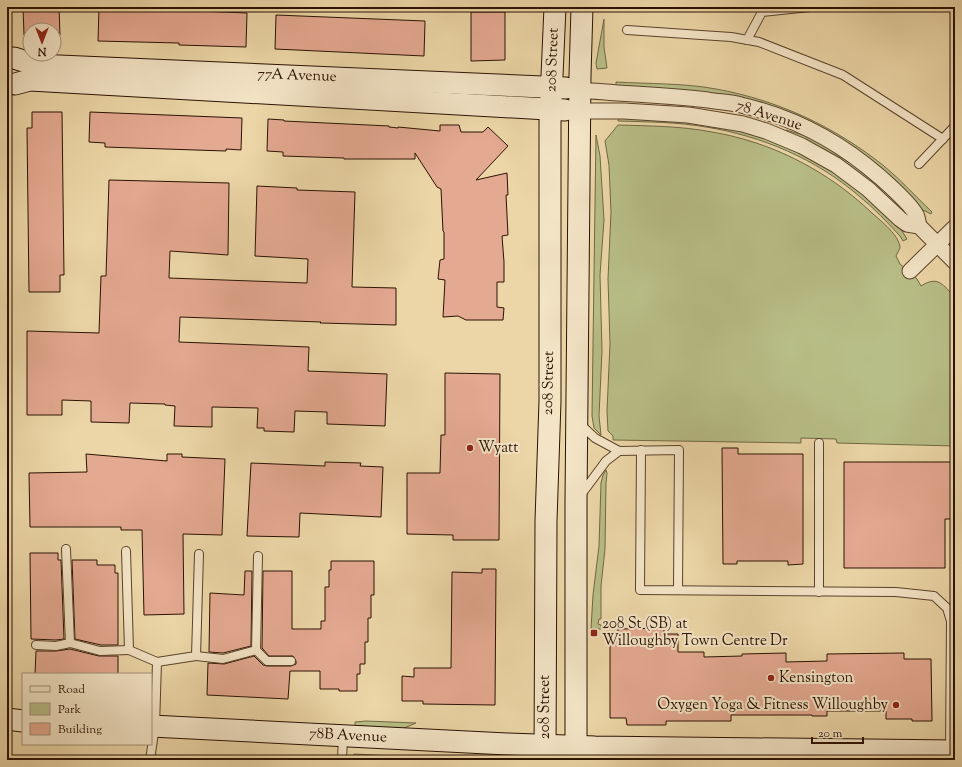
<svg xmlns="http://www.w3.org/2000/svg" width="962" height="767" viewBox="0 0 962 767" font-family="'Sorts Mill Goudy',serif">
  <rect width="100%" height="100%" fill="#ecd6a7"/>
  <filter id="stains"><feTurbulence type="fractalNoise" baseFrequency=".005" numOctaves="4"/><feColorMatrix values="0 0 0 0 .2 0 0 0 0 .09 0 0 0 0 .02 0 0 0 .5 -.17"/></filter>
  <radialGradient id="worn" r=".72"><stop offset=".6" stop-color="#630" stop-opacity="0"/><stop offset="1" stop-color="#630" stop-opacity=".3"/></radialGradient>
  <g fill="#b8be87" stroke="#726844">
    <polygon points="604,19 604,47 607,68 597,69 596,63"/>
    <path d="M 616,82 C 649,84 684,83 716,89 C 778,100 835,127 884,166 C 901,180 916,197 932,212 L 931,214 L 923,210 L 895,183 L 818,128 L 616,87 Z"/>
    <path d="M 619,116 L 706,121 L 779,142 L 832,169 L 880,207 L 902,231 L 907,239 L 903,241 L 900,236 C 887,222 874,208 859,196 C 816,159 762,136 706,127 C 677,122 648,122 618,121 Z"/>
    <path d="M 618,125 C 650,126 681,126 712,132 C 772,142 828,171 872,213 C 881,221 900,236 900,248 L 896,256 L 900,264 L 917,279 L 921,286 C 938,275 943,285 955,297 L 955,446 L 837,443 L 836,439 L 801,438 L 801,443 L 613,440 L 613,436 L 608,431 L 607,411 L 610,344 L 608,279 L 611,212 L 609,165 L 605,141 Z"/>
    <polygon points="786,130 813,138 861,169 874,182 872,183 785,133"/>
    <polygon points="596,135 600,156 604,220 600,275 602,351 599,416 601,435 594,428 592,416"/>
    <polygon points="606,470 607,473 606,483 605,549 601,586 601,619 599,619 598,624 601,625 601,629 591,629 593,595 599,546 601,483 603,475"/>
    <polygon points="366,721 416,723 402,729 355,728 355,722"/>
    <polygon points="354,754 472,760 480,760 410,760 352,758"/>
  </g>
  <g fill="#e4a991" stroke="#2b1202">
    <polygon points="23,7 59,7 60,35 54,35 54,30 30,30 30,35 24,35"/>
    <polygon points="99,7 174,7 174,10 247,13 246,47 179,45 179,43 98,41"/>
    <polygon points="471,12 505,12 505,60 471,61"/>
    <polygon points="276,15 425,21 424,56 275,49"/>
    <polygon points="32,112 62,112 64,275 60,275 60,292 29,292 27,128 32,128"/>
    <polygon points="90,112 242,118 241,150 226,149 226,151 105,147 105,143 89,142"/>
    <polygon points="268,119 284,120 284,121 389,126 389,127 398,128 398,127 440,131 440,125 459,125 461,132 483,132 488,127 508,146 476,180 507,173 508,195 506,195 508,235 502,236 504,262 504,282 497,282 497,307 504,308 503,320 466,320 458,316 443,317 445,280 438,279 440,260 444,259 444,232 443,231 441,189 437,187 415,153 415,159 344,159 344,158 283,156 283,152 267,151"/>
    <polygon points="109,180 229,183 228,255 170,251 169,278 307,283 308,259 255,256 257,186 297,188 297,190 355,192 352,287 396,288 396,325 320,323 321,322 180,317 179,342 309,347 308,371 387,374 385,426 327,424 327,412 295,411 294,432 264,431 264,428 257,428 258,408 212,407 212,427 174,426 175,406 165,405 165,404 130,403 129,423 91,422 91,401 62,400 62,415 27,415 27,331 99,333 101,276 106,276"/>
    <polygon points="445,373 500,374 499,540 453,540 453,535 407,534 407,473 440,473 441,435 445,435"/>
    <polygon points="722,448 738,448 738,454 803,454 803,564 788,565 788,561 737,561 737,564 723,564"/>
    <polygon points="86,454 167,461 167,454 182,454 182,457 225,459 222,535 183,534 184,614 144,615 142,530 121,530 121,527 30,527 29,473 87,472"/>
    <polygon points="325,462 361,463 360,466 383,467 381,517 300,513 299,537 247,536 251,463 325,466"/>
    <polygon points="844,462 955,462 955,519 945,519 945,568 844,568"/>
    <polygon points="30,553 58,553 58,560 61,560 64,639 56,640 31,639"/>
    <polygon points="72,560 97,560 97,565 115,565 115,573 118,573 118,645 101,645 75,639"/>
    <polygon points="331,561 374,561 374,595 371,595 371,618 368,618 368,642 365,642 365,664 360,664 360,674 357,674 357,691 339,691 339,689 320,689 320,671 290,671 288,699 207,695 208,663 224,664 254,656 263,665 267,666 291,666 296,664 296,661 293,656 269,656 262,648 263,571 292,571 292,629 321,629 321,621 325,621 325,587 329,587 329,570 331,570"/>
    <polygon points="482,569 496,569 495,705 423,704 423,701 402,701 402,676 414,677 414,668 451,668 452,572 482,573"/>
    <polygon points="245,571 252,571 251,646 223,653 209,652 210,593 244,595"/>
    <polygon points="664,628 664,634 678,634 678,652 704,652 704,657 742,656 742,654 786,653 786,662 827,661 827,654 904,653 904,659 931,659 932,721 912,721 912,719 886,719 886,711 827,711 827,716 812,716 812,715 731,715 731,721 666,721 666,725 627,725 626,718 610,718 610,639 618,639 618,629"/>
    <polygon points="70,649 99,656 118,656 118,674 35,674 36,651 56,651"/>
  </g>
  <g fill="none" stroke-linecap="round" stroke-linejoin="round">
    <g stroke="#5b432b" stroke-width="10">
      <g id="lane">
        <polyline points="627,30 731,37 759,42 843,75 943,139"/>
        <polyline points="747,40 762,12 810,7"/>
        <polyline points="919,164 955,126"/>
        <polyline points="580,424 595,438 619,451 679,450 678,590"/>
        <polyline points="641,450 640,590 896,592 934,596 947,608 951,621 950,750"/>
        <polyline points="580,496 606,461 619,451"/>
        <polyline points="66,549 70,643 100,651 129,650"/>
        <polyline points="126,551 129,650 157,662"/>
        <polyline points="819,592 819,443"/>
        <polyline points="36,645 56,646 70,643"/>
        <polyline points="256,650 267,661 291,661"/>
        <polyline points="196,656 223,659 256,650 258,556"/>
        <polyline points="150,760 155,726 157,662 196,656 199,554"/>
        <polyline points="342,760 343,736"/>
      </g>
    </g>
    <g stroke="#5b432b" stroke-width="17">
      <g id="street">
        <path d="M 580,90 C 623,94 665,95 708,100 C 718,102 730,102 741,105 C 793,117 840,142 880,177 C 889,185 914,207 917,217 C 918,220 918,223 919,226"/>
        <polyline points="580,111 624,111 688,115 743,124 766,131 802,146 836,165 868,189 900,219 907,224 919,226 955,262"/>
        <polyline points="910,271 955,227"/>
      </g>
    </g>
    <g stroke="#2b1202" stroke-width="23">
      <g id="secondary">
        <polyline points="14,58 36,65 566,88"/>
        <polyline points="15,84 30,80 565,110"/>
        <polyline points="7,719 23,721"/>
        <polyline points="151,726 507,744 595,747 955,751"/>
        <polyline points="545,760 546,521 550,401 550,122 555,7"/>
        <polyline points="576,760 576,501 580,76 582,7"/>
      </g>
    </g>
    <use href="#lane" stroke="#f3e4c6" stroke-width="8"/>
    <use href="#street" stroke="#f3e4c6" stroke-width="15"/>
    <use href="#secondary" stroke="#f3e4c6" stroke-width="21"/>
  </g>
  <g fill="#8f2418" stroke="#f3e4c6" stroke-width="1.5">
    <circle cx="470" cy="448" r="4"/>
    <rect x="590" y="629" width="8" height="8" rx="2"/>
    <circle cx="771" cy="678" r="4"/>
    <circle cx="896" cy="705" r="4"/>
  </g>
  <g text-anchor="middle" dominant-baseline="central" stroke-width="4" stroke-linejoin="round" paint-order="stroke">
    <g font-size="15" fill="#2b1202" stroke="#f3e4c6">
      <text transform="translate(553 60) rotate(-88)">208 Street</text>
      <text transform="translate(297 76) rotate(2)">77A Avenue</text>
      <text transform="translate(769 116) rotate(18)">78 Avenue</text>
      <text transform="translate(549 383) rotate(-89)">208 Street</text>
      <text transform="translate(545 707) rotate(-90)">208 Street</text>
      <text transform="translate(348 736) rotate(3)">78B Avenue</text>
    </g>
    <g font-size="15" fill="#2b1202" stroke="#f3e4c6" text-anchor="start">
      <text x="478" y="448">Wyatt</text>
      <text x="602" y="624">208 St (SB) at<tspan x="602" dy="17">Willoughby Town Centre Dr</tspan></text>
      <text x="779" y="678">Kensington</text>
      <text x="888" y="705" text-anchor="end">Oxygen Yoga &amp; Fitness Willoughby</text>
    </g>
  </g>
  <rect width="962" height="767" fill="none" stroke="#ecd6a7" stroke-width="24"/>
  <rect x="8" y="8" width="946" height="751" fill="none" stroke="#2b1202" stroke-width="2"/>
  <rect x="12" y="12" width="938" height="743" fill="none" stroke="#2b1202"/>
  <rect x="22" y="673" width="130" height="72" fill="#f3e4c6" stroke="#a39078"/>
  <rect x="30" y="686" width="20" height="6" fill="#f3e4c6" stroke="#a39078"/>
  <text x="58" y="693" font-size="12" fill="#2b1202">Road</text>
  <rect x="30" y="703" width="20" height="12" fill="#b8be87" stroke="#a39078"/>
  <text x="58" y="713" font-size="12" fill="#2b1202">Park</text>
  <rect x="30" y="723" width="20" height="12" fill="#e4a991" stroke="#a39078"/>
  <text x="58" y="733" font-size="12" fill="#2b1202">Building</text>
  <g transform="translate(42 42) rotate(180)"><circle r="19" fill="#f3e4c6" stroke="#a39078"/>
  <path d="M0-3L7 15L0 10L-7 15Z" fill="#8f2418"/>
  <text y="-6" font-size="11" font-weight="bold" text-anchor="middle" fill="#2b1202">N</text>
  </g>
  <path d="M812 737v6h51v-6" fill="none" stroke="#2b1202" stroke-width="2"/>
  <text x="818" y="737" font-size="12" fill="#2b1202" stroke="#f3e4c6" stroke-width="3" paint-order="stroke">20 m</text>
  <rect width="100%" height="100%" filter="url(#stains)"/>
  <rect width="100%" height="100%" fill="url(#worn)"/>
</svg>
